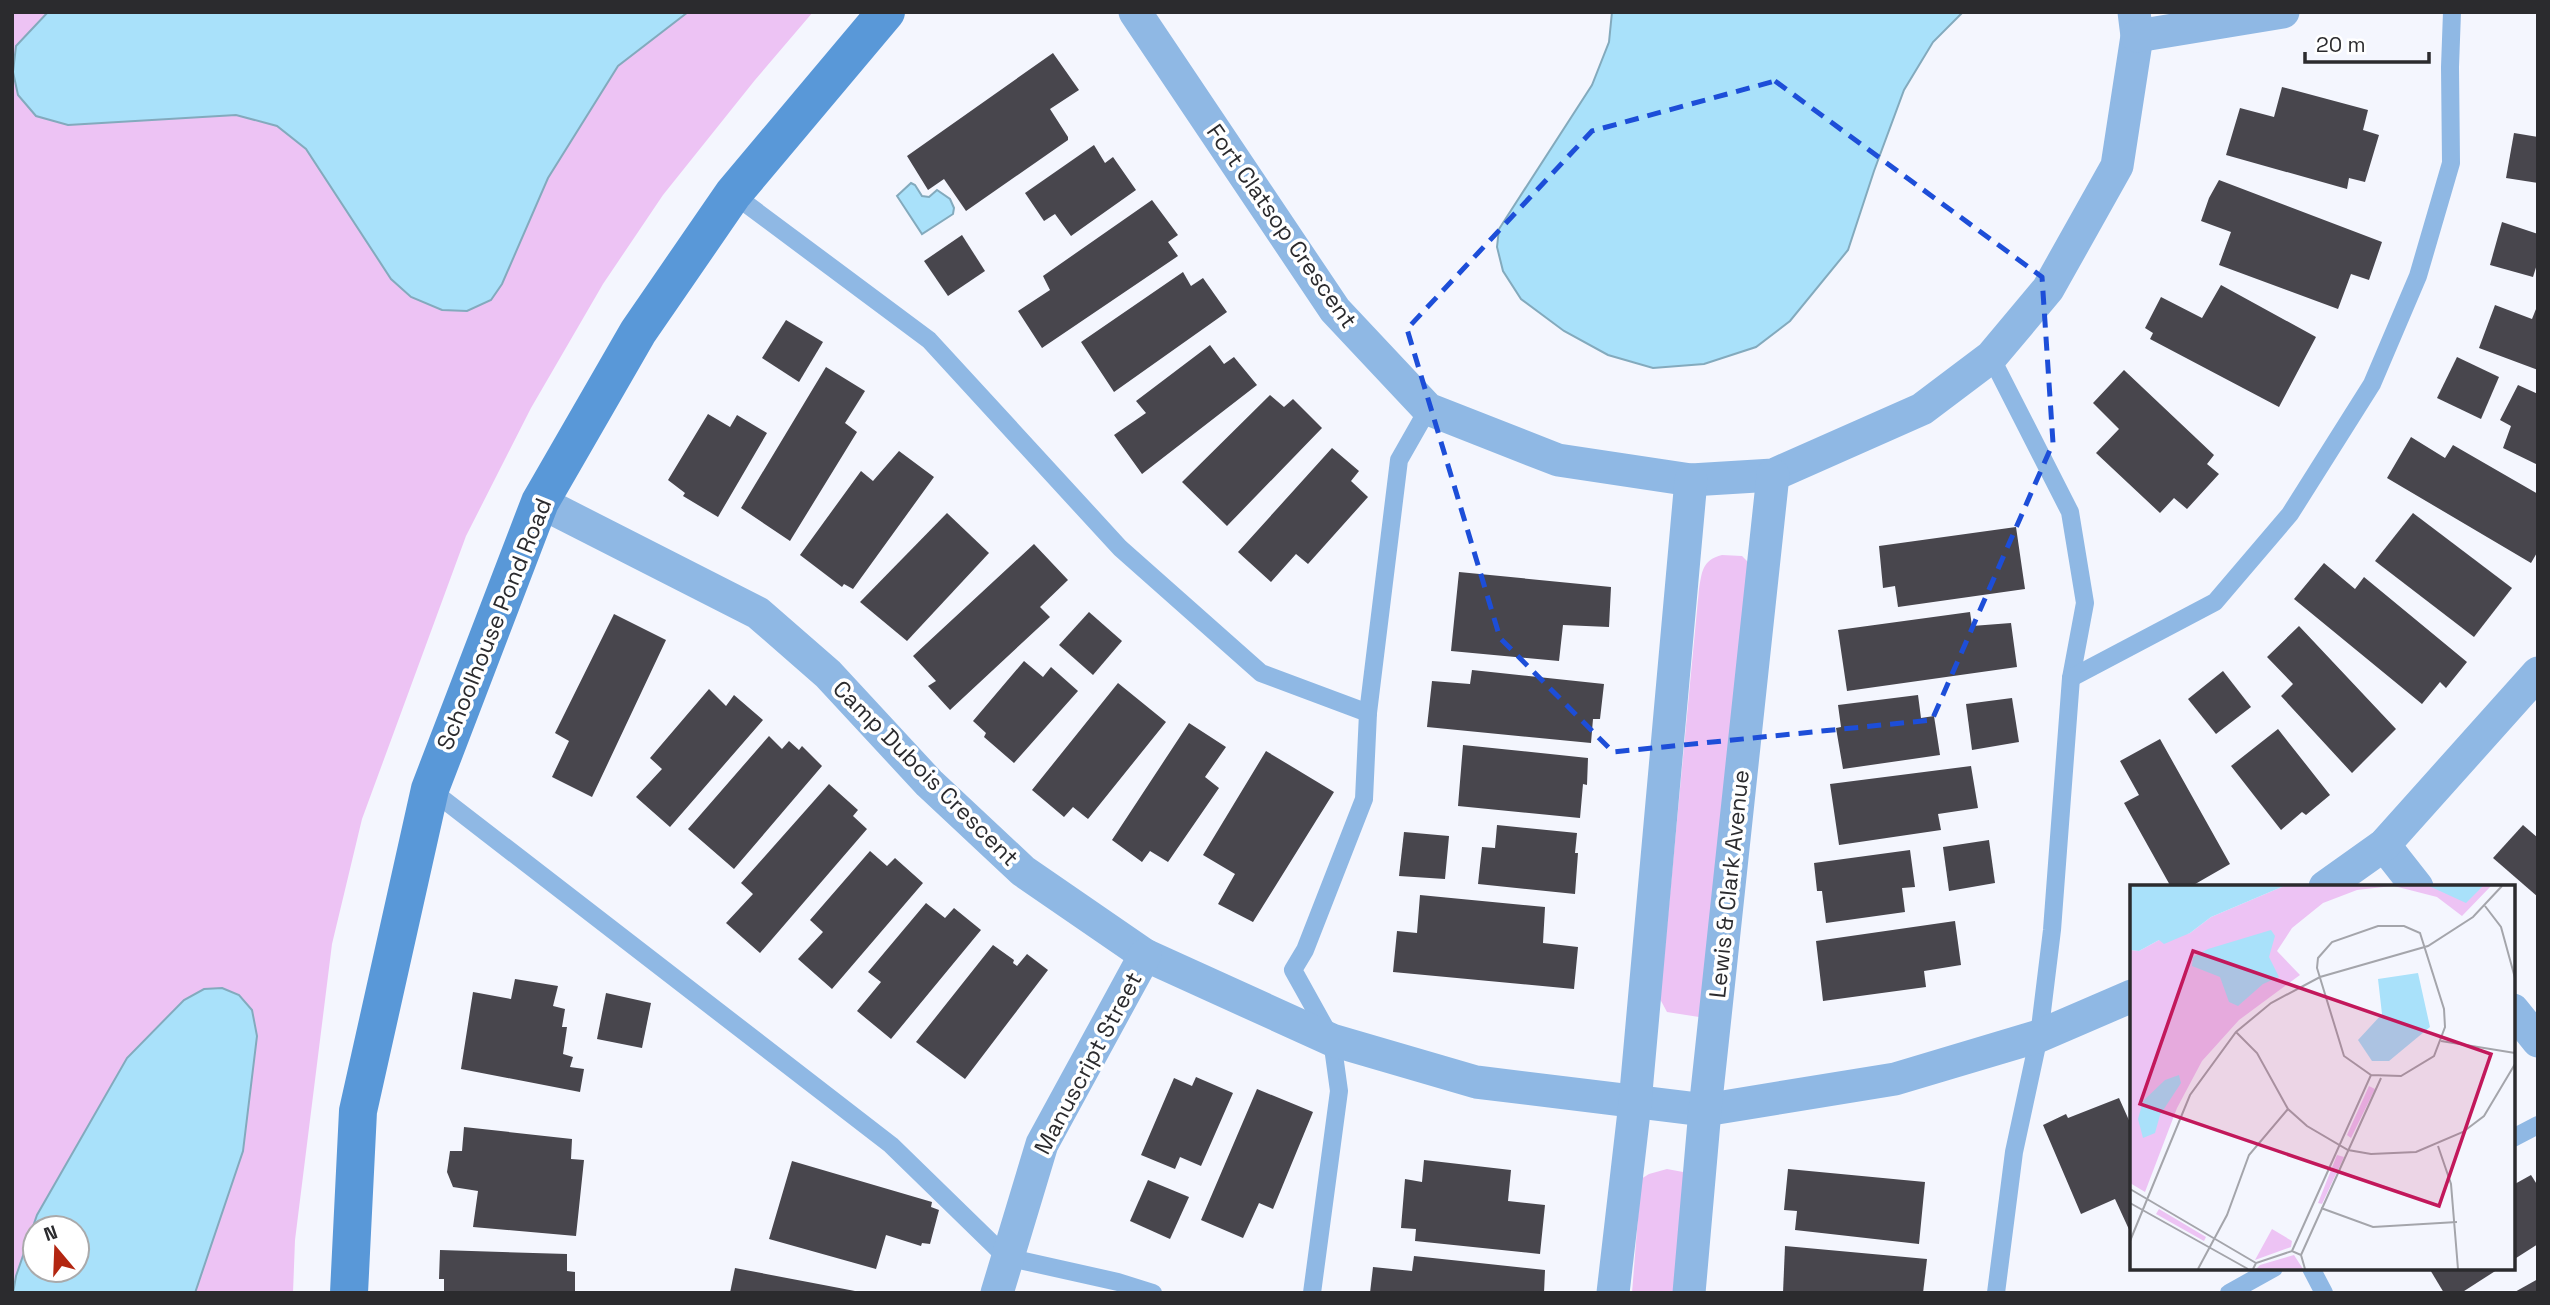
<svg xmlns="http://www.w3.org/2000/svg" width="2550" height="1305" viewBox="0 0 2550 1305" font-family="'Space Grotesk',sans-serif">
  <rect width="100%" height="100%" fill="#f4f6fe"/>
  <g fill="#edc3f4" fill-rule="evenodd">
    <path d="M 12,12 L 813,12 L 755,80 L 663,195 L 603,284 L 531,408 L 466,536 L 362,819 L 332,944 L 295,1240 L 293,1293 L 12,1293 ZM 35,1228 L 77,1228 L 77,1270 L 35,1270 Z"/>
    <path d="M 1722,555 L 1742,556 L 1752,566 L 1699,1017 L 1667,1012 L 1660,999 L 1699,589 C 1702,572 1702,560 1722,555 Z"/>
    <polygon points="1667,1169 1683,1172 1684,1293 1632,1293 1641,1179 1649,1174"/>
  </g>
  <g fill="#a9e1fa" stroke="#83aabd" stroke-width="2" fill-rule="evenodd">
    <polygon points="48,12 688,12 618,66 548,178 502,284 491,300 467,311 442,310 411,297 391,279 306,149 277,126 236,115 68,125 36,116 18,95 13,72 16,46"/>
    <polygon points="1612,12 1963,12 1933,42 1904,90 1874,171 1848,250 1790,321 1756,347 1704,364 1653,368 1608,355 1564,331 1521,299 1503,271 1497,247 1499,229 1592,85 1609,42"/>
    <polygon points="911,183 915,185 922,196 929,197 937,190 950,199 954,208 953,214 922,234 897,196"/>
    <path d="M 222,988 L 239,995 L 252,1010 L 257,1036 L 243,1151 L 195,1293 L 13,1293 L 16,1276 L 37,1215 L 127,1058 L 184,1000 L 204,989 ZM 35,1228 L 77,1228 L 77,1270 L 35,1270 Z"/>
  </g>
  <g fill="#48464d">
    <polygon points="1053,53 1079,90 1050,109 1068,137 1068,140 966,211 944,179 928,190 907,156"/>
    <polygon points="2282,87 2368,110 2363,130 2379,135 2365,182 2349,178 2347,189 2226,155 2240,108 2274,117"/>
    <polygon points="2514,133 2538,137 2538,183 2506,178"/>
    <polygon points="1094,145 1105,163 1113,157 1136,190 1071,236 1055,214 1044,221 1025,193"/>
    <polygon points="2219,180 2382,242 2369,280 2351,274 2338,309 2219,265 2231,232 2201,221 2209,198"/>
    <polygon points="1152,200 1178,235 1168,242 1178,256 1042,348 1018,311 1050,290 1043,276"/>
    <polygon points="2502,222 2538,234 2538,261 2533,277 2490,265"/>
    <polygon points="962,235 985,271 948,296 924,261"/>
    <polygon points="1183,272 1191,286 1203,278 1227,312 1114,392 1081,342"/>
    <polygon points="2221,285 2316,337 2279,407 2150,339 2153,333 2145,328 2161,297 2202,318"/>
    <polygon points="2538,304 2538,370 2479,348 2495,305 2532,319"/>
    <polygon points="786,320 823,342 799,382 762,358"/>
    <polygon points="1210,345 1224,364 1234,357 1257,385 1142,474 1114,435 1146,413 1136,401"/>
    <polygon points="2457,357 2499,377 2481,419 2437,398"/>
    <polygon points="826,367 865,391 845,423 857,432 790,541 741,508"/>
    <polygon points="2124,370 2214,455 2207,464 2219,474 2187,509 2174,498 2160,513 2096,453 2119,429 2093,403"/>
    <polygon points="2518,385 2538,394 2538,465 2503,448 2511,426 2500,420"/>
    <polygon points="1270,395 1284,407 1293,399 1322,428 1227,526 1182,482"/>
    <polygon points="708,414 730,427 737,415 767,433 718,517 683,496 685,493 668,480"/>
    <polygon points="2411,437 2445,458 2453,445 2538,494 2538,551 2531,563 2387,478"/>
    <polygon points="1332,448 1359,471 1351,481 1368,497 1308,564 1296,554 1271,582 1238,552"/>
    <polygon points="899,451 934,477 853,589 844,584 842,587 800,555 861,471 873,481"/>
    <polygon points="947,513 989,553 907,641 860,602"/>
    <polygon points="2413,513 2512,588 2474,637 2375,561"/>
    <polygon points="2016,527 2025,589 1898,607 1895,586 1883,588 1879,546"/>
    <polygon points="1034,544 1068,580 1040,607 1050,617 950,710 928,686 936,681 913,656"/>
    <polygon points="2324,563 2355,589 2364,577 2467,662 2446,688 2440,682 2422,704 2294,599"/>
    <polygon points="1459,572 1611,587 1609,627 1563,625 1559,661 1451,651"/>
    <polygon points="1089,612 1122,641 1093,675 1059,645"/>
    <polygon points="1970,612 1972,626 2011,623 2017,667 1847,691 1838,630"/>
    <polygon points="614,614 666,640 592,797 552,777 569,741 555,733"/>
    <polygon points="2299,626 2396,729 2352,773 2281,696 2293,684 2267,657"/>
    <polygon points="1024,661 1043,677 1051,667 1078,691 1014,763 984,737 986,733 973,721"/>
    <polygon points="1472,670 1604,684 1600,719 1593,719 1591,743 1427,727 1432,681 1470,684"/>
    <polygon points="2223,671 2251,707 2216,734 2188,699"/>
    <polygon points="1118,683 1166,722 1088,819 1073,807 1064,817 1032,790"/>
    <polygon points="709,689 726,706 734,695 763,720 670,827 636,797 662,769 650,758"/>
    <polygon points="1918,695 1921,718 1934,716 1940,755 1843,769 1836,728 1841,727 1838,705"/>
    <polygon points="2012,698 2019,742 1972,750 1966,704"/>
    <polygon points="1189,723 1226,747 1205,777 1219,788 1168,862 1150,851 1142,862 1112,840"/>
    <polygon points="2278,729 2330,795 2306,815 2302,812 2281,830 2231,766"/>
    <polygon points="769,736 782,749 789,741 799,750 802,746 822,766 734,869 688,829"/>
    <polygon points="2160,739 2230,864 2190,887 2171,887 2124,803 2139,795 2120,761"/>
    <polygon points="1463,745 1588,758 1587,785 1583,784 1580,818 1458,806"/>
    <polygon points="1266,751 1334,792 1253,922 1218,904 1235,874 1203,855"/>
    <polygon points="1971,766 1978,808 1938,814 1941,830 1839,845 1830,784"/>
    <polygon points="829,784 858,810 853,816 867,829 760,953 726,923 753,894 741,883"/>
    <polygon points="1497,825 1577,833 1575,853 1578,853 1575,894 1478,884 1482,847 1495,848"/>
    <polygon points="2523,825 2538,838 2538,897 2493,858"/>
    <polygon points="1404,832 1449,836 1445,879 1399,876"/>
    <polygon points="1989,840 1995,883 1949,891 1943,847"/>
    <polygon points="1910,850 1915,887 1902,888 1905,912 1826,923 1822,891 1817,891 1814,863"/>
    <polygon points="870,851 887,866 895,858 923,883 832,989 798,959 823,932 810,920"/>
    <polygon points="1420,895 1545,907 1543,943 1578,947 1574,989 1393,972 1397,931 1417,933"/>
    <polygon points="926,903 945,918 954,908 981,930 891,1039 857,1011 881,982 868,972"/>
    <polygon points="1955,921 1961,965 1924,971 1926,987 1823,1001 1816,941"/>
    <polygon points="993,945 1014,960 1013,963 1017,966 1027,954 1048,970 965,1079 916,1042"/>
    <polygon points="515,979 558,986 553,1006 565,1009 562,1027 567,1027 563,1054 573,1057 570,1067 584,1069 580,1092 461,1069 473,992 511,999"/>
    <polygon points="606,993 651,1003 642,1048 597,1039"/>
    <polygon points="1196,1077 1233,1093 1201,1166 1180,1157 1175,1169 1141,1155 1174,1078 1192,1086"/>
    <polygon points="1257,1089 1313,1112 1273,1209 1259,1203 1243,1238 1201,1220"/>
    <polygon points="2119,1098 2132,1127 2132,1236 2115,1199 2081,1214 2043,1125 2066,1114 2068,1118"/>
    <polygon points="464,1127 572,1139 571,1159 584,1160 576,1236 473,1227 478,1191 453,1187 447,1172 450,1151 462,1151"/>
    <polygon points="1424,1160 1511,1170 1508,1201 1545,1205 1540,1254 1415,1241 1416,1229 1401,1228 1405,1179 1422,1182"/>
    <polygon points="792,1161 932,1202 931,1207 939,1210 930,1244 922,1243 921,1246 886,1235 876,1269 769,1239"/>
    <polygon points="1788,1169 1925,1182 1919,1244 1795,1230 1797,1211 1784,1210"/>
    <polygon points="2531,1175 2538,1186 2538,1244 2513,1260 2513,1185"/>
    <polygon points="1148,1180 1189,1197 1170,1239 1130,1221"/>
    <polygon points="1785,1246 1927,1259 1923,1293 1783,1293"/>
    <polygon points="440,1250 567,1254 567,1271 575,1272 575,1293 444,1291 444,1279 439,1279"/>
    <polygon points="1414,1256 1545,1270 1544,1293 1370,1293 1373,1267 1412,1271"/>
    <polygon points="735,1268 855,1291 855,1293 730,1293"/>
    <polygon points="2429,1268 2500,1268 2461,1293 2444,1293"/>
    <polygon points="2538,1279 2538,1293 2513,1293"/>
  </g>
  <g fill="none" stroke-linecap="round" stroke-linejoin="round">
    <g stroke="#8fb8e4" stroke-width="18">
      <polyline points="733,194 929,340 1120,548 1261,673 1368,713"/>
      <polyline points="1991,357 2070,512 2085,603 2071,678 2052,930 2039,1036 2014,1152 1996,1293"/>
      <polyline points="2071,678 2215,602 2290,514 2372,384 2418,276 2451,163 2450,67 2452,12"/>
      <polyline points="430,789 891,1145 1006,1257 1118,1282 1153,1293"/>
      <polyline points="2513,1138 2538,1125"/>
      <polyline points="2311,1268 2324,1293"/>
      <polyline points="1312,1293 1339,1091 1332,1040 1293,970 1305,950 1364,799 1368,713 1399,460 1428,409"/>
      <polyline points="2229,1293 2274,1268"/>
    </g>
    <g stroke="#8fb8e4" stroke-width="33">
      <polyline points="1135,12 1335,310 1428,409 1558,460 1691,480 1773,475 1922,409 1991,357 2048,289 2117,166 2137,36 2134,12"/>
      <polyline points="2137,36 2283,12"/>
      <polyline points="540,502 758,613 828,674 929,783 1023,871 1145,955 1332,1040 1476,1082 1705,1110 1895,1079 2039,1036 2132,996"/>
      <polyline points="2384,845 2417,887"/>
      <polyline points="2325,887 2384,845 2538,673"/>
      <polyline points="2513,1010 2538,1041"/>
      <polyline points="997,1293 1042,1144 1145,955"/>
      <polyline points="1613,1293 1635,1103 1691,480"/>
      <polyline points="1689,1293 1705,1110 1773,475"/>
    </g>
    <polyline stroke="#5998d8" stroke-width="38" points="349,1293 358,1111 430,789 540,502 638,332 733,194 886,12"/>
  </g>
  <path fill="none" stroke="#1d4ed8" stroke-width="5" stroke-dasharray="14 9" stroke-linejoin="round" d="M 1775,81 L 2042,277 L 2053,443 L 1932,720 L 1613,752 L 1500,638 L 1407,329 L 1592,131 Z"/>
  <g text-anchor="middle" dominant-baseline="central" stroke-width="7" stroke-linejoin="round" paint-order="stroke">
    <g font-size="23" fill="#2b2b2e" stroke="#fff">
      <text transform="translate(1282 226) rotate(55)">Fort Clatsop Crescent</text>
      <text transform="translate(494 624) rotate(-68)">Schoolhouse Pond Road</text>
      <text transform="translate(926 773) rotate(45)">Camp Dubois Crescent</text>
      <text transform="translate(1729 884) rotate(-84)">Lewis &amp; Clark Avenue</text>
      <text transform="translate(1088 1063) rotate(-62)">Manuscript Street</text>
    </g>
  </g>
  <g transform="translate(2130 885)">
    <rect width="385" height="385" fill="#f4f6fe"/>
    <path d="M 154,1 L 262,1 L 227,5 L 193,18 L 162,43 L 147,66 L 170,90 L 109,135 L 72,176 L 47,223 L 15,307 L 0,298 L 0,65 L 9,66 L 29,55 L 60,48 L 81,32 ZM 264,1 L 361,1 L 332,31 L 307,12 ZM 239,201 L 245,204 L 221,253 L 217,250 ZM 207,270 L 214,272 L 192,319 L 188,318 ZM 29,324 L 76,352 L 74,356 L 26,329 ZM 142,344 L 162,356 L 161,362 L 125,375 ZM 164,370 L 173,384 L 126,384 L 130,380 Z" fill="#edc3f4"/>
    <path d="M 0,1 L 154,1 L 81,32 L 60,48 L 34,59 L 29,55 L 9,66 L 0,65 ZM 299,1 L 353,1 L 336,18 ZM 141,45 L 145,51 L 139,72 L 149,92 L 133,99 L 108,121 L 99,117 L 90,92 L 62,81 L 63,72 L 78,64 ZM 288,88 L 300,142 L 259,176 L 242,176 L 228,155 L 252,129 L 248,94 ZM 49,190 L 51,198 L 30,230 L 25,248 L 13,253 L 8,234 L 13,216 L 35,195 Z" fill="#a9e1fa"/>
    <path fill="none" stroke="#a4a5ab" stroke-width="2" d="M 355,21 L 371,42 L 385,93M 248,41 L 274,41 L 290,48 L 314,124 L 315,142 L 304,171 L 271,191 L 241,190 L 214,171 L 187,83 L 188,73 L 202,57 ZM 106,147 L 127,168 L 158,224 L 177,241 L 218,265 L 241,269 L 286,267 L 333,247 L 354,231 L 385,179M 311,156 L 385,168M 308,261 L 321,299 L 328,384M 0,304 L 126,378M 0,318 L 118,384M 191,323 L 243,342 L 327,337M 0,356 L 60,210 L 106,147 L 141,118 L 190,92 L 298,61 L 343,32 L 372,1M 162,366 L 241,190M 171,370 L 251,193M 68,384 L 97,330 L 119,270 L 158,224M 123,384 L 126,378 L 162,366 L 171,370 L 175,384"/>
    <path fill="#c2185b" fill-opacity="0.15" stroke="#c2185b" stroke-width="3.5" d="M 63,66 L 361,169 L 309,321 L 10,219 Z"/>
    <rect width="385" height="385" fill="none" stroke="#2b2b2e" stroke-width="3.5"/>
  </g>
  <rect width="2550" height="1305" fill="none" stroke="#2b2b2e" stroke-width="28"/>
  <g transform="translate(56 1249) rotate(341)"><circle r="33" fill="#ffffff" stroke="#aaaaab" stroke-width="2"/>
  <path d="M0-5L12 26L0 18L-12 26Z" fill="#b32611"/>
  <text y="-10" font-size="19" font-weight="bold" text-anchor="middle" fill="#2b2b2e">N</text>
  </g>
  <path d="M2305 52v10h124v-10" fill="none" stroke="#2b2b2e" stroke-width="3.5"/>
  <text x="2316" y="52" font-size="21" fill="#2b2b2e" stroke="#ffffff" stroke-width="5" paint-order="stroke">20 m</text>
</svg>
